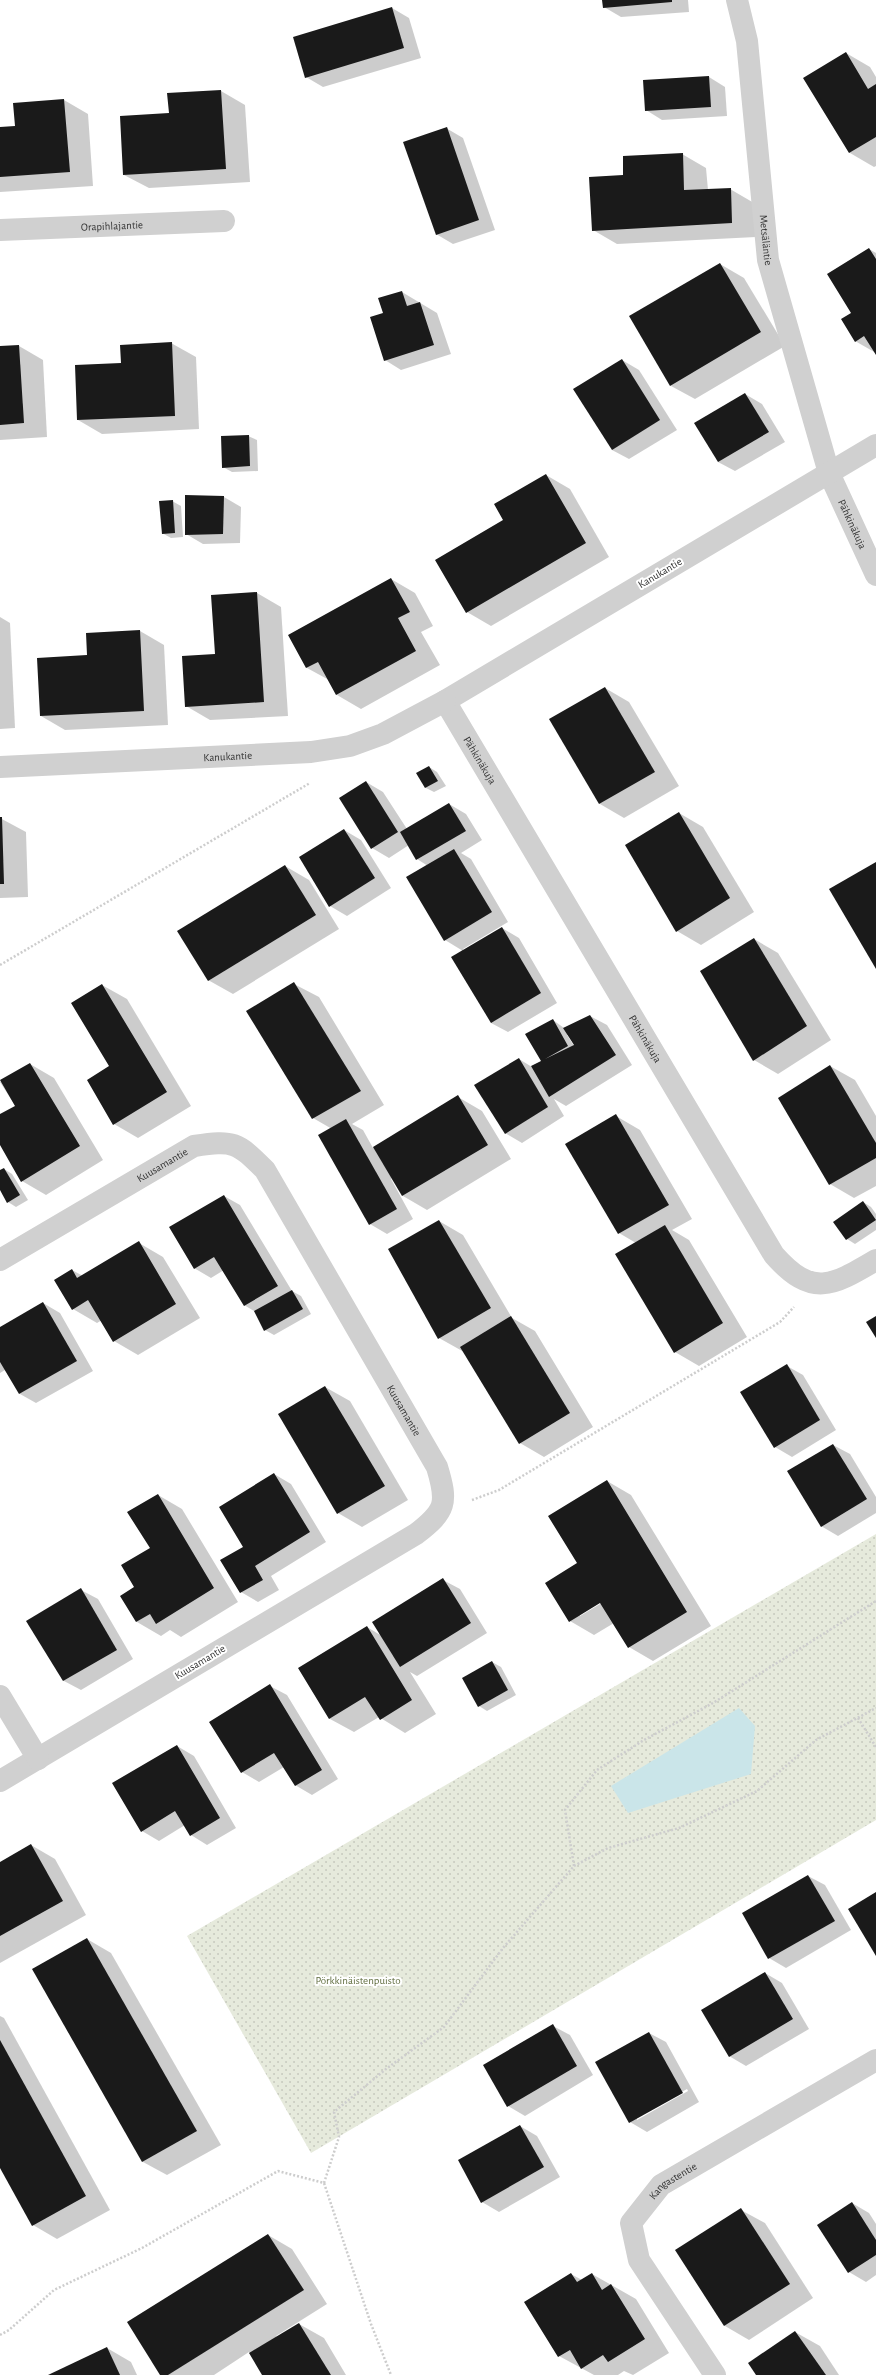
<svg xmlns="http://www.w3.org/2000/svg" width="876" height="2375" viewBox="0 0 876 2375" font-family="'Alegreya Sans',sans-serif">
  <defs>
    <pattern id="park-dots" width="8" height="8" patternUnits="userSpaceOnUse"><rect width="8" height="8" fill="#e6eadc"/><path d="M2 2h.1M6 6h.1" fill="none" stroke="#c6c9bd" stroke-width="1.8" stroke-linecap="round"/></pattern>
  </defs>
  <rect width="100%" height="100%" fill="#fff"/>
  <polygon fill="url(#park-dots)" points="876,1534 876,1820 311,2153 187,1936"/>
  <polygon fill="#cae5e9" points="739,1708 755,1726 751,1774 628,1813 611,1786"/>
  <g fill="#0003" fill-rule="evenodd">
    <polygon points="603,0 688,0 689,12 621,17 604,7"/>
    <polygon points="392,8 409,18 421,58 323,87 306,77"/>
    <polygon points="846,53 870,67 876,77 876,166 874,167 850,153 805,78"/>
    <polygon points="709,77 725,87 727,116 662,120 646,110"/>
    <polygon points="221,91 245,105 250,182 149,188 124,175 170,114"/>
    <polygon points="64,100 88,114 93,186 0,192 0,128 16,127"/>
    <polygon points="446,128 463,138 495,230 453,244 436,234"/>
    <polygon points="682,154 706,168 708,190 730,189 754,203 756,237 617,244 593,230 624,176"/>
    <polygon points="869,249 876,253 876,353 855,341"/>
    <polygon points="720,264 744,278 785,346 695,399 671,386"/>
    <polygon points="402,292 437,313 451,354 401,370 385,360 384,313 379,299"/>
    <polygon points="171,343 196,357 199,429 102,434 78,420 122,364"/>
    <polygon points="19,346 43,360 47,437 0,440 0,347"/>
    <polygon points="622,360 639,370 677,430 629,459 612,450"/>
    <polygon points="745,394 762,404 785,442 735,471 718,462"/>
    <polygon points="248,436 257,440 258,471 232,472 223,467"/>
    <polygon points="546,475 570,489 609,557 491,626 467,612 505,520"/>
    <polygon points="224,497 241,507 240,543 203,544 186,534"/>
    <polygon points="172,501 181,506 183,537 171,538 162,533"/>
    <polygon points="391,579 415,593 433,626 421,632 440,665 361,709 337,695 329,680 307,668 289,635"/>
    <polygon points="257,593 281,607 288,716 210,720 186,706 216,655"/>
    <polygon points="0,617 10,623 15,728 0,729"/>
    <polygon points="140,631 164,645 168,725 65,730 41,716 88,656"/>
    <polygon points="605,688 629,702 679,786 624,818 600,804 551,720"/>
    <polygon points="429,767 437,772 446,786 434,792 426,788"/>
    <polygon points="366,782 383,792 407,829 449,804 466,814 482,840 461,853 471,859 508,922 463,949 464,951 502,928 519,938 557,1003 508,1032 491,1023 463,951 445,940 428,866 417,859 409,845 389,858 372,848"/>
    <polygon points="679,813 703,827 754,912 701,945 677,931"/>
    <polygon points="0,818 26,832 28,897 0,898"/>
    <polygon points="344,830 361,840 391,888 347,916 330,906"/>
    <polygon points="285,866 309,880 339,929 233,994 208,980"/>
    <polygon points="754,939 778,953 831,1040 778,1074 754,1060"/>
    <polygon points="294,984 319,997 384,1105 352,1124 363,1130 373,1148 458,1097 482,1111 511,1159 427,1210 403,1196 392,1178 391,1179 413,1219 387,1234 370,1224 332,1129 313,1118"/>
    <polygon points="102,985 127,999 191,1106 138,1138 114,1124"/>
    <path d="M 590,1016 L 607,1025 L 632,1065 L 566,1106 L 554,1099 L 564,1116 L 522,1143 L 505,1133 L 519,1059 L 532,1067 L 543,1062 L 553,1020 L 564,1028 ZM 569,1034 L 576,1045 L 574,1046 L 567,1035 Z"/>
    <polygon points="30,1064 54,1078 103,1160 46,1195 22,1181 0,1143 0,1115 16,1107 0,1082"/>
    <polygon points="830,1066 855,1080 876,1116 876,1186 854,1198 830,1184 779,1098"/>
    <polygon points="616,1116 640,1130 692,1219 672,1230 689,1240 747,1337 699,1366 675,1352 636,1243 619,1233"/>
    <polygon points="4,1169 12,1174 28,1200 16,1207 8,1202 0,1188 0,1171"/>
    <polygon points="224,1196 240,1205 292,1291 301,1296 311,1314 274,1335 265,1330 254,1311 244,1305 224,1270 211,1278 194,1268"/>
    <polygon points="863,1202 871,1207 876,1214 876,1230 855,1244 847,1239"/>
    <polygon points="439,1221 463,1235 512,1318 535,1331 593,1427 544,1457 520,1443 464,1352 439,1338 389,1250"/>
    <polygon points="139,1243 163,1257 200,1318 138,1355 114,1341 102,1320 97,1323 73,1309 72,1270 83,1276"/>
    <polygon points="43,1303 60,1313 93,1371 36,1403 20,1394 5,1370 0,1373 0,1328"/>
    <polygon points="787,1366 803,1375 836,1430 792,1457 775,1447"/>
    <polygon points="325,1387 350,1401 408,1500 362,1527 338,1513"/>
    <polygon points="833,1445 850,1454 876,1497 876,1513 838,1536 821,1526"/>
    <polygon points="274,1474 291,1484 326,1542 271,1576 279,1590 258,1602 241,1592 222,1561 245,1547"/>
    <path d="M 607,1481 L 631,1495 L 711,1626 L 653,1661 L 629,1647 L 614,1623 L 594,1635 L 570,1621 L 578,1564 ZM 604,1599 L 605,1601 L 580,1616 L 580,1614 Z"/>
    <polygon points="158,1495 182,1509 238,1602 181,1637 170,1630 161,1636 137,1622 121,1596 135,1588 151,1548"/>
    <polygon points="443,1580 460,1589 487,1633 417,1676 410,1672 436,1714 405,1733 379,1717 354,1732 330,1719 299,1669 367,1627 382,1636"/>
    <polygon points="81,1590 98,1599 133,1659 81,1690 64,1681 28,1621"/>
    <polygon points="492,1662 501,1667 516,1695 487,1711 479,1706"/>
    <polygon points="270,1686 287,1695 338,1779 312,1795 295,1785 284,1767 259,1782 242,1772"/>
    <polygon points="177,1746 194,1756 236,1828 207,1845 191,1835 185,1825 159,1841 142,1831"/>
    <polygon points="31,1845 55,1859 86,1915 0,1963 0,1863"/>
    <polygon points="808,1876 825,1885 851,1930 786,1968 769,1958"/>
    <polygon points="87,1939 111,1953 221,2145 167,2175 143,2162 33,1969"/>
    <polygon points="765,1973 782,1983 809,2029 746,2066 729,2056"/>
    <polygon points="0,2016 4,2018 110,2210 57,2239 33,2225 0,2166"/>
    <polygon points="553,2026 570,2035 593,2075 525,2116 508,2106"/>
    <path d="M 649,2033 L 666,2042 L 699,2102 L 647,2132 L 630,2122 ZM 687,2089 L 688,2091 L 637,2120 L 637,2117 Z"/>
    <polygon points="520,2126 537,2136 560,2177 499,2212 482,2202"/>
    <polygon points="852,2203 869,2213 876,2224 876,2275 866,2282 849,2272"/>
    <polygon points="741,2210 765,2223 813,2298 749,2340 725,2326"/>
    <polygon points="268,2235 292,2249 327,2304 276,2336 277,2338 299,2324 324,2338 346,2375 263,2375 249,2352 214,2375 161,2375"/>
    <polygon points="571,2274 582,2280 592,2274 636,2299 669,2353 633,2375 624,2371 618,2375 594,2375 559,2356"/>
    <polygon points="795,2332 820,2346 839,2375 757,2375"/>
    <polygon points="107,2348 131,2362 137,2375 50,2375"/>
  </g>
  <g fill="#1a1a1a">
    <polygon points="602,0 672,0 672,2 603,8"/>
    <polygon points="392,7 404,48 305,78 293,37"/>
    <polygon points="846,52 868,89 876,84 876,137 849,153 803,78"/>
    <polygon points="709,76 711,107 645,111 643,80"/>
    <polygon points="221,90 226,169 123,175 120,116 169,113 167,93"/>
    <polygon points="64,99 70,172 0,177 0,127 15,126 13,103"/>
    <polygon points="447,127 479,220 436,235 403,142"/>
    <polygon points="683,153 684,190 731,188 732,223 592,231 589,177 623,175 623,156"/>
    <polygon points="869,248 876,259 876,355 864,336 855,342 841,319 851,313 827,274"/>
    <polygon points="720,263 761,332 670,386 629,316"/>
    <polygon points="402,291 407,306 420,302 434,345 384,361 370,317 383,313 378,298"/>
    <polygon points="172,342 175,416 77,420 75,365 121,363 120,345"/>
    <polygon points="19,345 24,423 0,425 0,346"/>
    <polygon points="622,359 660,420 612,450 573,389"/>
    <polygon points="745,393 769,432 718,462 694,423"/>
    <polygon points="249,435 250,466 222,468 221,436"/>
    <polygon points="546,474 586,543 466,613 435,560 503,520 494,504"/>
    <polygon points="185,495 224,496 223,534 185,535"/>
    <polygon points="173,500 175,533 162,534 159,501"/>
    <polygon points="391,578 410,612 398,618 416,651 336,695 318,662 306,668 288,635"/>
    <polygon points="257,592 264,702 185,707 182,656 215,654 211,595"/>
    <polygon points="140,630 144,711 40,716 37,658 87,655 86,633"/>
    <polygon points="605,687 655,772 599,804 549,719"/>
    <polygon points="429,766 438,781 425,788 416,773"/>
    <polygon points="366,781 398,832 371,849 339,798"/>
    <polygon points="449,803 466,831 416,860 400,832"/>
    <polygon points="679,812 730,898 676,932 625,845"/>
    <polygon points="0,817 2,817 4,884 0,884"/>
    <polygon points="344,829 375,878 329,907 299,857"/>
    <polygon points="454,849 492,912 444,941 406,877"/>
    <polygon points="876,862 876,969 829,889"/>
    <polygon points="285,865 316,915 208,981 177,931"/>
    <polygon points="502,927 541,993 491,1023 451,957"/>
    <polygon points="754,938 807,1026 753,1061 700,971"/>
    <polygon points="294,982 361,1091 312,1119 246,1011"/>
    <polygon points="102,984 167,1092 113,1125 87,1080 109,1066 71,1003"/>
    <polygon points="590,1015 616,1055 549,1097 531,1066 541,1061 525,1034 553,1019 568,1046 545,1059 574,1045 563,1028"/>
    <polygon points="519,1058 548,1107 505,1134 474,1085"/>
    <polygon points="30,1063 80,1146 21,1182 0,1145 0,1114 15,1106 0,1080"/>
    <polygon points="830,1065 876,1143 876,1158 829,1185 778,1098"/>
    <polygon points="458,1095 488,1145 402,1196 373,1147"/>
    <polygon points="616,1114 669,1205 618,1234 565,1144"/>
    <polygon points="346,1119 397,1209 369,1225 318,1135"/>
    <polygon points="4,1168 20,1195 7,1203 0,1190 0,1170"/>
    <polygon points="224,1195 278,1286 244,1306 214,1257 194,1269 169,1227"/>
    <polygon points="863,1201 876,1220 846,1240 833,1222"/>
    <polygon points="439,1220 491,1308 438,1339 388,1249"/>
    <polygon points="665,1225 723,1323 674,1353 615,1254"/>
    <polygon points="139,1241 176,1304 113,1342 88,1300 72,1310 54,1280 72,1269 77,1278"/>
    <polygon points="292,1290 303,1309 264,1331 254,1311"/>
    <polygon points="43,1302 77,1361 19,1394 0,1362 0,1327"/>
    <polygon points="511,1316 570,1413 519,1444 460,1347"/>
    <polygon points="876,1316 876,1338 866,1322"/>
    <polygon points="787,1364 820,1420 774,1448 740,1392"/>
    <polygon points="325,1386 385,1486 337,1514 278,1414"/>
    <polygon points="833,1444 867,1499 821,1527 787,1471"/>
    <polygon points="274,1473 310,1532 255,1566 263,1580 240,1593 220,1560 243,1547 219,1507"/>
    <polygon points="607,1480 687,1612 628,1648 600,1603 569,1622 545,1583 577,1563 548,1516"/>
    <polygon points="158,1494 214,1588 156,1624 150,1614 136,1622 120,1596 134,1587 121,1565 150,1548 127,1512"/>
    <polygon points="443,1578 471,1623 400,1667 372,1622"/>
    <polygon points="81,1588 117,1650 63,1681 26,1621"/>
    <polygon points="367,1626 412,1700 380,1720 365,1697 329,1719 298,1668"/>
    <polygon points="492,1661 508,1690 478,1707 462,1678"/>
    <polygon points="270,1684 322,1770 295,1786 274,1753 241,1773 209,1722"/>
    <polygon points="177,1745 220,1818 190,1836 175,1811 141,1832 112,1783"/>
    <polygon points="31,1844 63,1901 0,1936 0,1862"/>
    <polygon points="808,1875 835,1921 768,1959 742,1913"/>
    <polygon points="876,1892 876,1956 848,1909"/>
    <polygon points="87,1938 197,2131 142,2162 32,1969"/>
    <polygon points="765,1972 793,2019 729,2057 701,2010"/>
    <polygon points="553,2024 577,2066 507,2107 483,2065"/>
    <polygon points="649,2032 683,2093 629,2123 595,2062"/>
    <polygon points="0,2040 86,2196 32,2226 0,2168"/>
    <polygon points="520,2125 544,2167 481,2203 458,2160"/>
    <polygon points="852,2202 876,2240 876,2255 848,2273 817,2225"/>
    <polygon points="741,2208 790,2284 724,2326 675,2250"/>
    <polygon points="268,2234 304,2290 168,2375 160,2375 127,2322"/>
    <polygon points="571,2273 577,2282 592,2273 602,2290 611,2284 645,2339 608,2362 603,2355 581,2369 570,2350 558,2357 524,2302"/>
    <polygon points="299,2323 331,2375 262,2375 249,2353"/>
    <polygon points="795,2331 826,2375 756,2375 748,2363"/>
    <polygon points="107,2347 120,2375 48,2375"/>
  </g>
  <g fill="none" stroke-linecap="round" stroke-linejoin="round">
    <g stroke="#cdcdcd" stroke-width="2.5" stroke-dasharray="2 2" stroke-linecap="butt">
      <polyline points="0,965 310,783"/>
      <polyline points="472,1500 499,1490 780,1322 794,1307"/>
      <polyline points="858,1718 876,1747"/>
      <polyline points="574,1866 565,1810 597,1770 644,1740 713,1703 876,1601"/>
      <polyline points="324,2183 339,2137 334,2112 386,2069 444,2027 503,1948 574,1866 608,1848 679,1828 757,1791 816,1740 876,1708"/>
      <polyline points="0,2335 9,2330 54,2290 142,2248 278,2171 324,2183 371,2324 391,2375"/>
    </g>
    <g stroke="#d0d0d0" stroke-width="22">
      <path id="s1" d="M 737,0 L 747,41 L 768,260 L 829,473 L 876,575"/>
      <path id="s2" d="M 0,230 L 224,221"/>
      <path id="s3" d="M 876,445 L 445,701 L 774,1255 C 812,1298 832,1286 876,1260"/>
      <path id="s4" d="M 0,767 L 311,752 L 350,746 L 383,734 L 445,701"/>
      <path id="s5" d="M 0,1260 L 194,1146 C 234,1140 237,1142 265,1170 L 437,1467 C 448,1503 446,1511 416,1534 L 0,1781"/>
      <polyline points="0,1696 38,1759"/>
      <path id="s6" d="M 715,2375 L 639,2260 L 631,2223 L 661,2185 L 876,2060"/>
    </g>
  </g>
  <g text-anchor="middle" dominant-baseline="central" stroke-width="4" stroke-linejoin="round" paint-order="stroke">
    <g font-size="11" fill="#333" stroke="#fff">
      <text stroke="none"><textPath href="#s2" startOffset="112">Orapihlajantie</textPath></text>
      <text stroke="none"><textPath href="#s1" startOffset="242">Metsäläntie</textPath></text>
      <text stroke="none"><textPath href="#s1" startOffset="540">Pähkinäkuja</textPath></text>
      <text transform="translate(660 573) rotate(-31)">Kanukantie</text>
      <text stroke="none"><textPath href="#s4" startOffset="228">Kanukantie</textPath></text>
      <text stroke="none"><textPath href="#s3" startOffset="570">Pähkinäkuja</textPath></text>
      <text stroke="none"><textPath href="#s3" startOffset="894">Pähkinäkuja</textPath></text>
      <text stroke="none"><textPath href="#s5" startOffset="188">Kuusamantie</textPath></text>
      <text stroke="none"><textPath href="#s5" startOffset="583">Kuusamantie</textPath></text>
      <text transform="translate(200 1662) rotate(-31)">Kuusamantie</text>
      <text stroke="none"><textPath href="#s6" startOffset="236">Kangastentie</textPath></text>
    </g>
    <g font-size="11" fill="#616e40" stroke="#fff">
      <text x="358" y="1980">Pörkkinäistenpuisto</text>
    </g>
  </g>
</svg>
